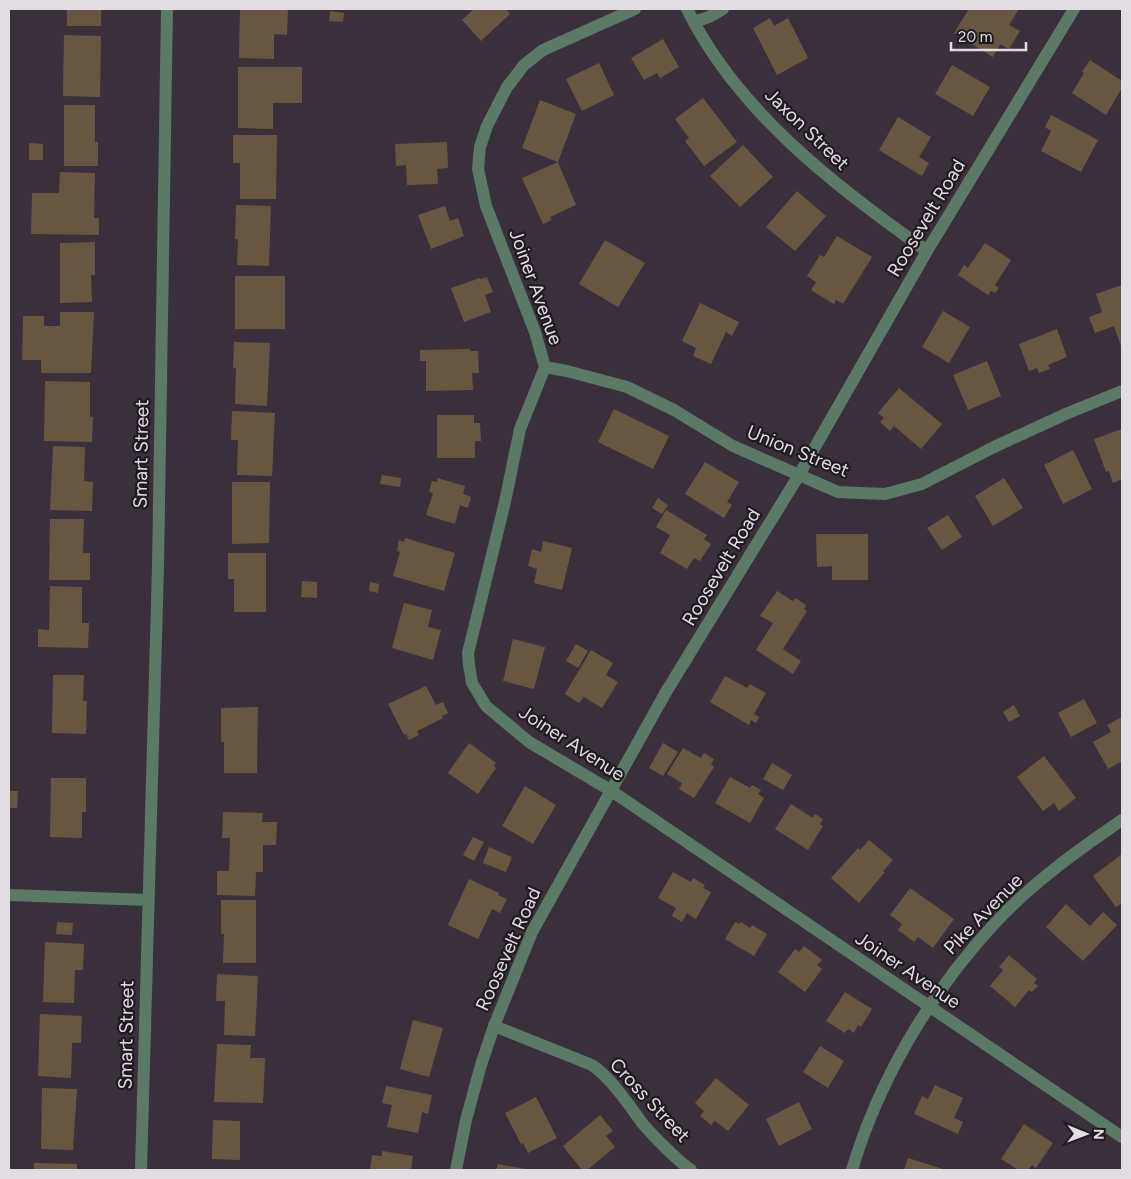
<svg xmlns="http://www.w3.org/2000/svg" width="1131" height="1179" viewBox="0 0 1131 1179" font-family="Figtree,sans-serif">
  <rect width="100%" height="100%" fill="#3a303c"/>
  <g fill="#685740">
    <rect x="67" y="9" width="34" height="17"/>
    <polygon points="240,9 288,9 287,35 274,34 274,59 239,58"/>
    <polygon points="474,9 506,9 510,14 481,41 462,20"/>
    <polygon points="969,9 1019,9 1009,25 1020,31 1009,49 1000,44 993,57 954,33"/>
    <polygon points="330,11 344,13 343,22 329,21"/>
    <polygon points="770,18 774,26 788,18 808,58 777,75 753,28"/>
    <polygon points="64,35 101,36 100,97 63,96"/>
    <polygon points="663,39 679,67 660,78 657,73 644,80 631,58"/>
    <polygon points="1090,60 1122,81 1122,88 1106,115 1072,93 1084,73 1082,72"/>
    <polygon points="599,63 614,95 582,111 566,79"/>
    <polygon points="952,65 990,87 973,116 935,94"/>
    <polygon points="238,67 302,67 302,103 273,103 273,129 238,128"/>
    <polygon points="703,98 737,142 704,166 685,141 689,138 675,119"/>
    <polygon points="540,100 576,114 558,162 522,148"/>
    <polygon points="64,105 95,105 95,142 98,142 98,166 64,166"/>
    <polygon points="1051,115 1098,140 1081,172 1041,151 1051,131 1045,127"/>
    <polygon points="898,117 931,137 919,157 929,163 922,176 879,150"/>
    <polygon points="233,135 277,135 276,199 240,199 240,163 233,163"/>
    <polygon points="447,142 448,168 437,169 438,184 407,185 406,165 396,166 395,144"/>
    <polygon points="29,143 43,144 43,160 29,160"/>
    <polygon points="743,145 773,177 740,207 710,176"/>
    <polygon points="558,162 576,205 550,217 552,220 543,224 522,178"/>
    <polygon points="60,172 95,173 94,218 99,218 99,235 31,234 32,193 59,193"/>
    <polygon points="797,191 826,216 795,251 766,227"/>
    <polygon points="236,205 271,206 269,266 237,265 238,239 235,239"/>
    <polygon points="445,206 450,221 458,218 464,236 431,249 418,215"/>
    <polygon points="837,236 872,257 843,304 836,300 834,304 811,290 816,282 807,276 820,255 824,257"/>
    <polygon points="605,240 645,263 618,307 579,284"/>
    <polygon points="95,242 95,275 91,275 92,302 60,303 60,243"/>
    <polygon points="985,243 1011,260 995,285 999,288 995,293 991,291 988,295 958,275 964,265 968,268"/>
    <rect x="235" y="276" width="50" height="53"/>
    <polygon points="487,277 493,292 485,295 491,312 464,322 451,288 480,278 480,279"/>
    <polygon points="1122,285 1122,349 1114,326 1095,333 1089,317 1102,312 1096,294"/>
    <polygon points="700,303 739,322 732,336 726,332 711,364 693,356 696,348 682,341"/>
    <polygon points="943,311 970,327 949,363 922,347"/>
    <polygon points="60,312 94,312 91,373 41,373 41,360 22,360 23,316 44,316 44,326 60,326"/>
    <polygon points="1057,329 1067,357 1048,365 1050,369 1039,373 1037,368 1029,371 1019,344"/>
    <polygon points="234,342 270,343 267,406 235,404 236,368 233,368"/>
    <polygon points="470,349 470,351 478,351 479,373 472,373 473,390 426,391 426,361 420,361 420,350"/>
    <polygon points="987,361 1001,396 968,410 953,375"/>
    <polygon points="45,381 90,382 90,417 93,417 92,442 44,441"/>
    <polygon points="899,388 942,424 921,449 894,426 890,431 880,422 884,418 878,413"/>
    <polygon points="614,409 669,436 653,469 598,442"/>
    <polygon points="232,411 275,413 272,476 237,475 238,440 231,440"/>
    <polygon points="437,415 474,415 474,423 480,423 481,441 475,441 475,458 437,458"/>
    <polygon points="1122,429 1122,479 1113,483 1109,471 1106,472 1094,439"/>
    <polygon points="53,446 85,447 84,481 93,482 92,511 50,510"/>
    <polygon points="1073,450 1092,489 1063,504 1044,465"/>
    <polygon points="705,462 739,482 727,502 732,505 724,518 685,494"/>
    <polygon points="382,475 401,478 400,487 380,484"/>
    <polygon points="437,478 465,486 463,494 471,497 468,508 460,505 455,524 426,515 433,493 429,492 432,481 437,482"/>
    <polygon points="1004,478 1023,508 993,526 975,496"/>
    <polygon points="232,482 270,482 269,543 232,544"/>
    <polygon points="658,498 668,505 662,514 652,508"/>
    <polygon points="666,510 707,535 704,539 711,544 700,561 694,558 687,569 660,553 670,535 656,527"/>
    <polygon points="948,515 962,537 942,550 927,528"/>
    <polygon points="50,519 84,519 83,553 90,553 90,580 49,580"/>
    <polygon points="816,534 868,534 868,580 832,580 832,566 817,567"/>
    <polygon points="405,538 455,553 444,591 393,576 400,552 397,551 399,540 404,542"/>
    <polygon points="543,541 572,548 562,590 534,583 537,569 528,566 532,549 541,552"/>
    <polygon points="228,553 266,553 266,612 234,612 234,579 228,579"/>
    <polygon points="302,581 317,582 317,598 301,597"/>
    <polygon points="370,582 379,584 378,593 369,591"/>
    <polygon points="50,586 82,587 82,623 89,623 88,648 38,647 38,629 49,630"/>
    <polygon points="777,591 793,601 796,598 806,605 804,609 807,611 783,649 801,661 793,674 756,650 773,623 760,616"/>
    <polygon points="404,603 432,610 428,627 441,630 433,660 392,648"/>
    <polygon points="513,639 545,647 534,689 503,681"/>
    <polygon points="576,644 588,651 578,668 566,661"/>
    <polygon points="591,650 613,663 606,675 618,682 602,708 584,697 579,703 565,694"/>
    <polygon points="53,675 84,675 83,701 87,701 86,734 52,733"/>
    <polygon points="725,676 747,688 750,684 766,693 754,714 759,717 756,723 751,720 749,725 710,702"/>
    <polygon points="426,686 436,705 443,702 448,713 442,716 443,718 417,731 419,735 409,740 406,734 404,735 388,704"/>
    <polygon points="1084,699 1097,723 1071,737 1058,713"/>
    <polygon points="1014,705 1020,716 1009,722 1003,712"/>
    <polygon points="258,707 257,773 224,773 224,742 221,742 221,708"/>
    <polygon points="1122,717 1122,765 1120,762 1108,769 1093,742 1111,732 1107,725"/>
    <polygon points="469,743 496,763 494,766 496,768 478,794 448,773"/>
    <polygon points="663,743 678,752 663,776 649,768"/>
    <polygon points="683,748 701,758 704,753 714,759 711,764 714,767 694,798 679,789 682,783 667,774"/>
    <polygon points="1044,756 1076,798 1059,811 1054,803 1043,811 1017,777"/>
    <polygon points="772,763 792,775 783,790 763,779"/>
    <polygon points="730,777 750,788 752,785 761,790 758,794 764,798 750,823 715,803"/>
    <polygon points="51,778 86,778 86,812 82,812 82,838 50,837"/>
    <polygon points="525,786 556,805 533,844 502,826"/>
    <polygon points="9,791 18,791 17,808 9,808"/>
    <polygon points="791,804 813,818 815,814 823,819 820,824 823,826 808,850 775,829"/>
    <polygon points="223,812 263,813 262,822 277,822 276,845 263,845 263,872 256,872 255,896 217,895 217,871 229,871 230,838 222,838"/>
    <polygon points="473,837 484,842 474,861 463,855"/>
    <polygon points="869,840 893,860 883,871 885,872 859,903 831,878 858,848 860,850"/>
    <polygon points="489,847 512,857 506,872 483,863"/>
    <polygon points="1122,854 1122,903 1116,907 1093,876"/>
    <polygon points="673,872 691,882 693,878 705,885 703,888 711,892 696,919 687,913 682,922 672,916 676,908 658,898"/>
    <polygon points="469,879 499,893 498,895 507,899 500,913 492,909 478,939 448,925"/>
    <polygon points="910,888 954,919 933,948 918,937 914,942 898,930 902,924 890,915"/>
    <polygon points="221,900 256,900 256,963 223,963 224,934 221,934"/>
    <polygon points="1066,904 1090,926 1103,912 1117,925 1083,961 1046,927"/>
    <polygon points="57,922 73,923 72,935 56,934"/>
    <polygon points="735,922 740,924 741,922 750,928 752,925 767,934 754,956 725,939"/>
    <polygon points="45,942 84,944 83,970 75,970 74,1003 43,1002"/>
    <polygon points="804,946 822,960 817,965 822,969 805,992 778,972 795,949 799,952"/>
    <polygon points="1009,955 1037,979 1034,983 1038,986 1032,992 1029,990 1015,1007 990,986 1003,970 999,967"/>
    <polygon points="217,974 258,976 255,1036 224,1035 225,1001 216,1001"/>
    <polygon points="845,992 872,1009 861,1027 858,1025 854,1033 848,1029 845,1033 826,1021"/>
    <polygon points="40,1014 82,1016 81,1043 72,1043 71,1078 38,1076"/>
    <polygon points="413,1020 443,1028 429,1077 400,1069"/>
    <polygon points="217,1044 251,1045 250,1058 265,1058 263,1103 214,1102"/>
    <polygon points="820,1046 844,1061 828,1088 803,1072"/>
    <polygon points="716,1078 749,1105 728,1131 715,1121 711,1125 700,1116 704,1111 695,1103"/>
    <polygon points="935,1085 963,1098 954,1118 963,1122 958,1134 914,1114 922,1096 928,1099"/>
    <polygon points="386,1086 432,1095 428,1114 422,1112 418,1133 387,1127 392,1105 382,1103"/>
    <polygon points="42,1088 77,1089 73,1150 41,1149"/>
    <polygon points="536,1097 557,1138 528,1153 523,1143 521,1144 505,1113"/>
    <polygon points="799,1102 812,1129 779,1146 766,1119"/>
    <polygon points="600,1115 613,1131 606,1136 615,1147 587,1170 582,1170 563,1146"/>
    <polygon points="213,1120 240,1121 240,1160 212,1159"/>
    <polygon points="1024,1124 1053,1143 1036,1168 1032,1165 1028,1170 1019,1170 1001,1159"/>
    <polygon points="382,1151 413,1156 411,1170 370,1170 372,1155 382,1156"/>
    <polygon points="908,1158 946,1170 904,1170"/>
    <polygon points="34,1163 77,1164 77,1170 34,1170"/>
    <polygon points="498,1164 526,1169 526,1170 496,1170"/>
  </g>
  <g fill="none" stroke-linecap="round" stroke-linejoin="round">
    <g stroke="#5a7967" stroke-width="12">
      <polyline points="635,9 543,50 524,65 507,87 487,126 480,147 478,169 486,206 535,332 545,367 520,429 505,502 468,653 469,665 472,683 486,706 529,742 610,790 1122,1137"/>
      <path d="M 687,9 C 737,111 836,187 927,251"/>
      <polyline points="694,22 709,17 723,9"/>
      <polyline points="545,367 567,371 627,387 674,410 733,446 838,492 885,494 922,484 994,447 1068,413 1122,391"/>
      <polyline points="9,895 148,900"/>
      <path d="M 494,1026 L 592,1065 C 613,1080 628,1104 643,1124 C 653,1136 678,1161 691,1170"/>
      <polyline points="141,1170 158,567 167,9"/>
      <polyline points="456,1170 466,1120 481,1065 494,1026 532,932 666,692 799,475 927,251 1074,9"/>
      <path d="M 852,1170 C 879,1079 931,992 995,923 C 1032,883 1078,850 1122,820"/>
    </g>
  </g>
  <g text-anchor="middle" dominant-baseline="central" stroke-width="4.5" stroke-linejoin="round" paint-order="stroke">
    <g font-size="19" fill="#e2dce3" stroke="#1e1a1f">
      <text transform="translate(807 129) rotate(44)">Jaxon Street</text>
      <text transform="translate(926 218) rotate(-59)">Roosevelt Road</text>
      <text transform="translate(536 287) rotate(70)">Joiner Avenue</text>
      <text transform="translate(798 451) rotate(22)">Union Street</text>
      <text transform="translate(141 454) rotate(-89)">Smart Street</text>
      <text transform="translate(721 567) rotate(-59)">Roosevelt Road</text>
      <text transform="translate(572 743) rotate(33)">Joiner Avenue</text>
      <text transform="translate(983 914) rotate(-46)">Pike Avenue</text>
      <text transform="translate(508 949) rotate(-66)">Roosevelt Road</text>
      <text transform="translate(908 970) rotate(34)">Joiner Avenue</text>
      <text transform="translate(126 1035) rotate(-89)">Smart Street</text>
      <text transform="translate(650 1100) rotate(47)">Cross Street</text>
    </g>
  </g>
  <rect width="1131" height="1179" fill="none" stroke="#e2dce3" stroke-width="20"/>
  <g transform="translate(1086 1134) rotate(91)" stroke="#1e1a1f" stroke-width="4" paint-order="stroke">
  <path d="M0-4L9 19L0 12L-9 19Z" fill="#e2dce3"/>
  <text y="-8" font-size="14" font-weight="bold" text-anchor="middle" fill="#e2dce3">N</text>
  </g>
  <path d="M951 42v8h75v-8" fill="none" stroke="#e2dce3" stroke-width="2.5"/>
  <text x="958" y="42" font-size="15" fill="#e2dce3" stroke="#1e1a1f" stroke-width="4" paint-order="stroke">20 m</text>
</svg>
